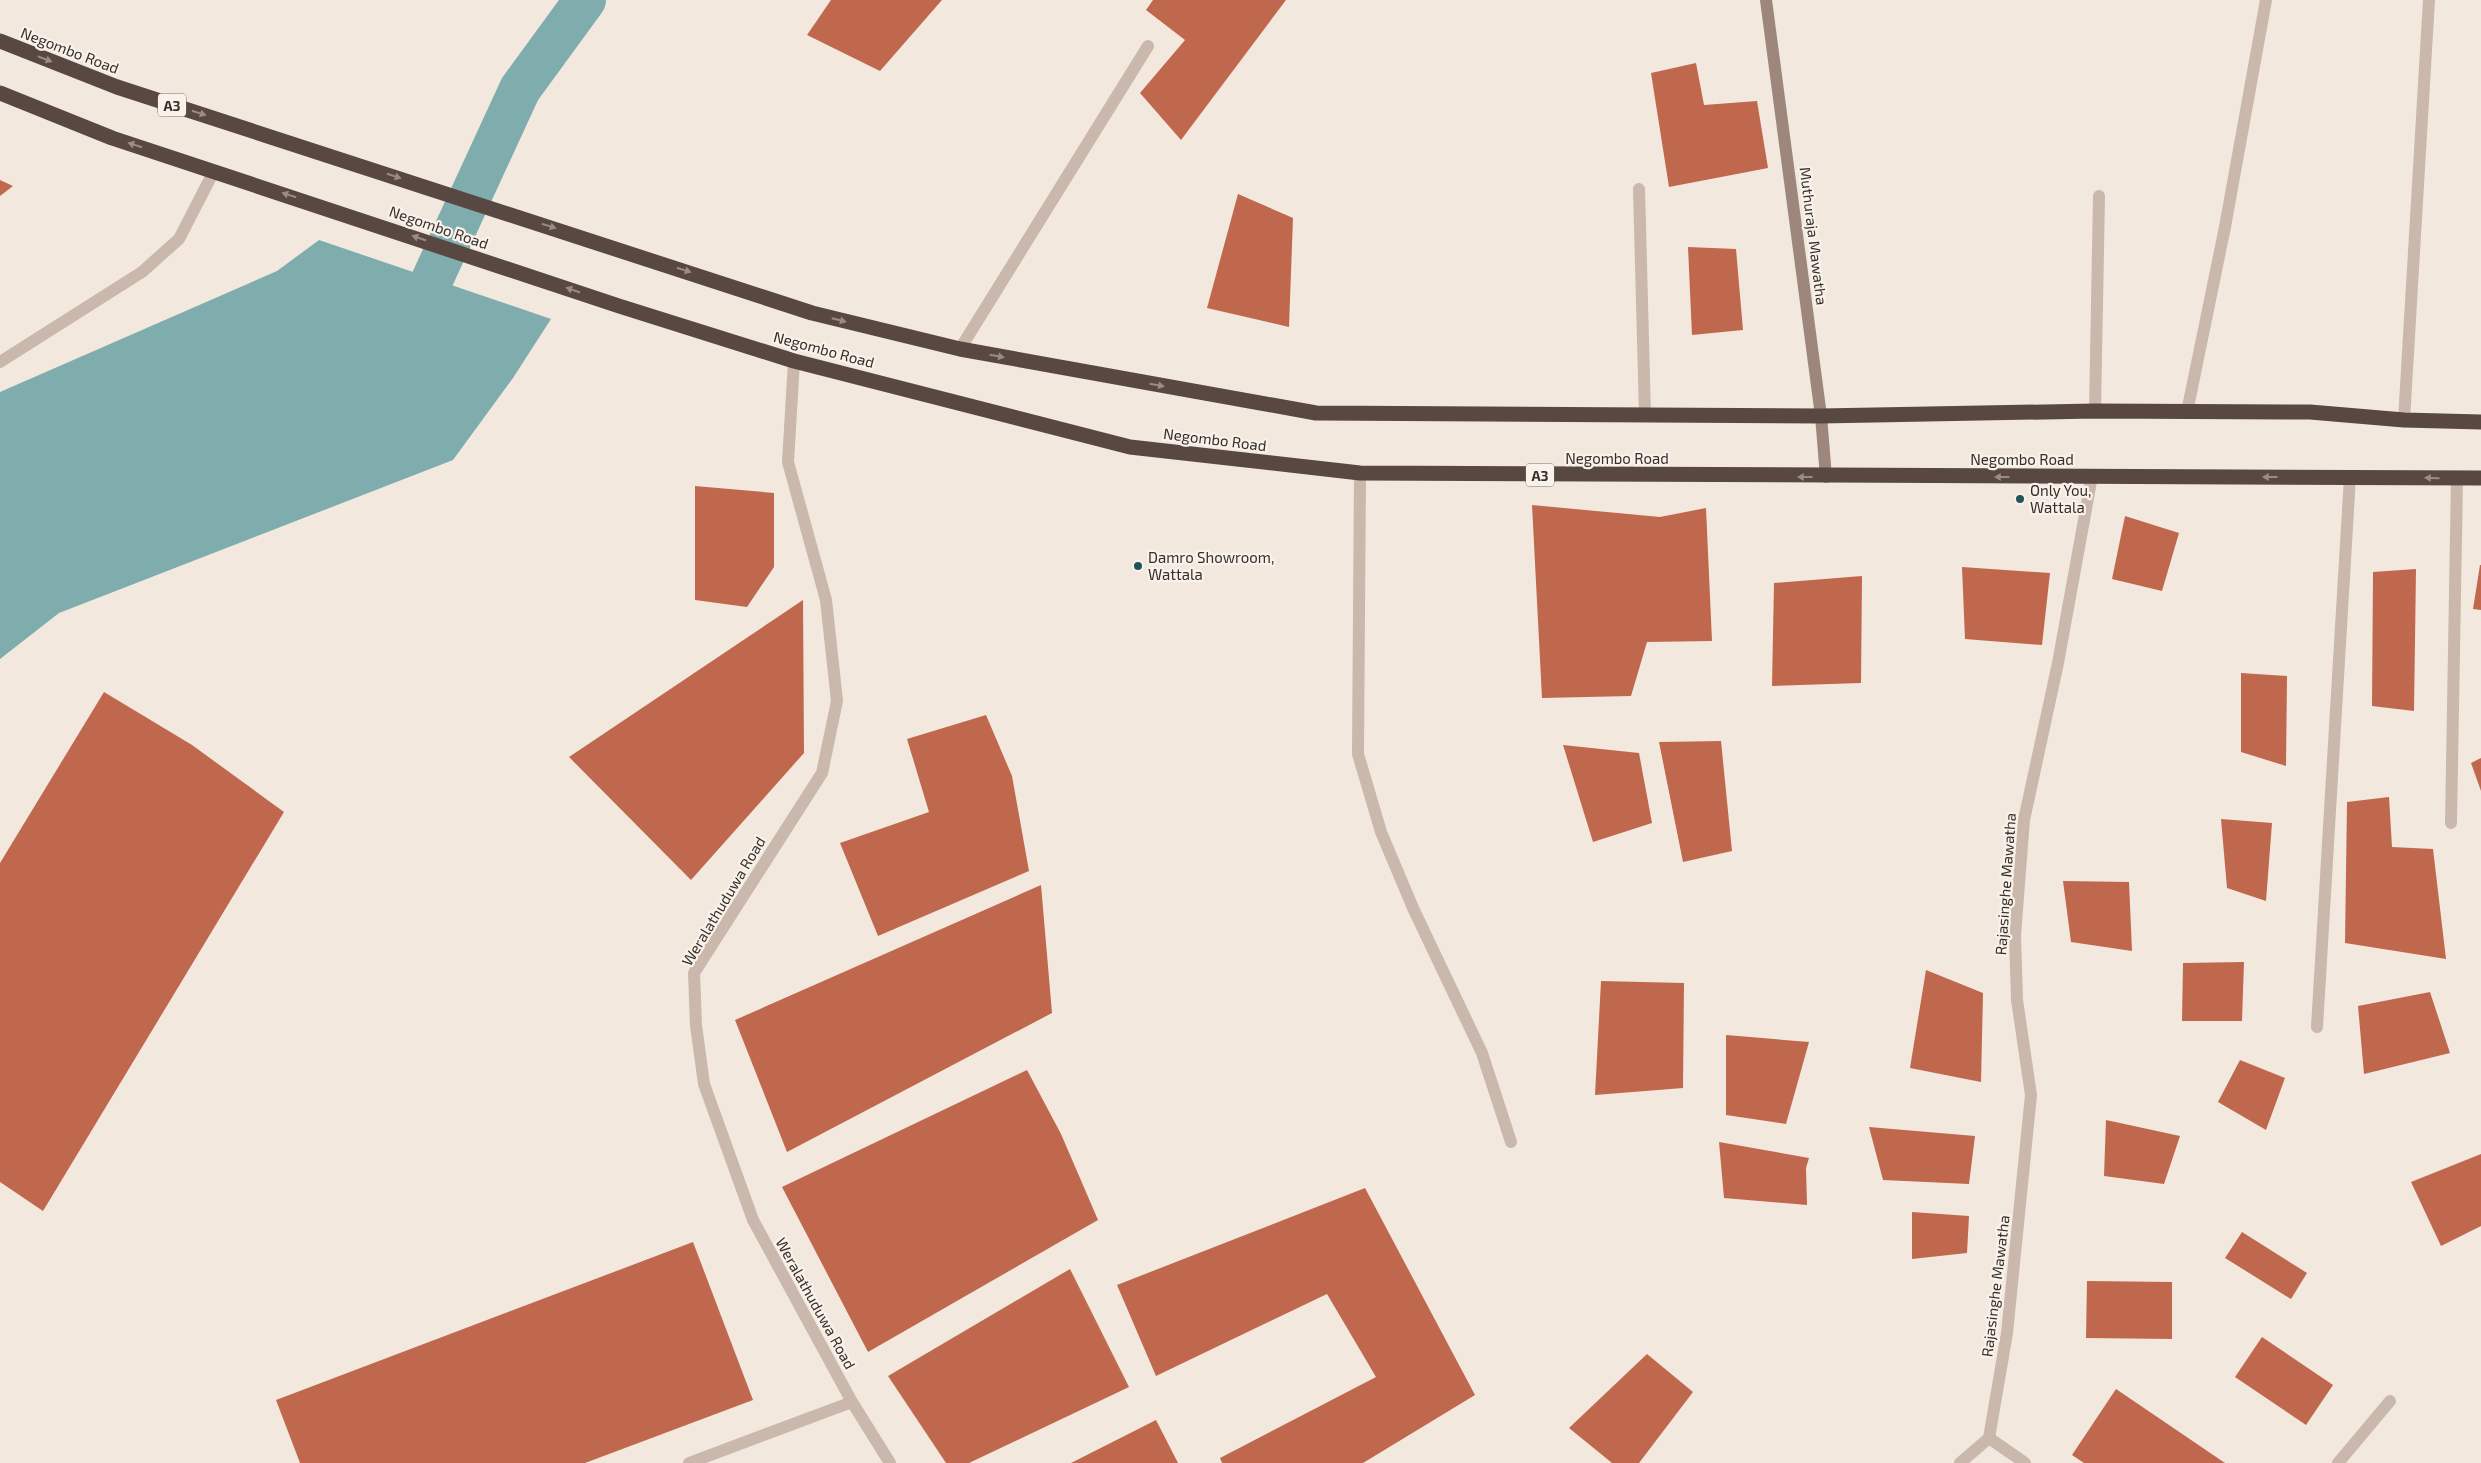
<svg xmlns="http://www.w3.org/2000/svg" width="2481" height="1463" viewBox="0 0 2481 1463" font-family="'Exo 2',sans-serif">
  <rect width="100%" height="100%" fill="#f2e8de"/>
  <polygon fill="#7facad" points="319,240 551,319 513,378 453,460 59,613 0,659 0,392 277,271"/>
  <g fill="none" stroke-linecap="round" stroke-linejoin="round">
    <polyline stroke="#7facad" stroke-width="42" points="408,332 520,89 585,0"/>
  </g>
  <g fill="#c0684e">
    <polygon points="831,0 942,0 880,71 807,35"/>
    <polygon points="1153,0 1286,0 1181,140 1140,93 1185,40 1146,10"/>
    <polygon points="1696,63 1704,105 1757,101 1768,168 1669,187 1651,73"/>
    <polygon points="0,180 13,186 0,196"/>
    <polygon points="1238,194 1293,218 1289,327 1207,308"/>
    <polygon points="1688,247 1736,249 1743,330 1692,335"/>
    <polygon points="695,486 774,493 774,567 747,607 695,600"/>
    <polygon points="1532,505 1660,517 1706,508 1712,641 1647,642 1631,696 1542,698"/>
    <polygon points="2125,516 2179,533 2162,591 2112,579"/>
    <polygon points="2480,565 2481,565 2481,610 2473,609"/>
    <polygon points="1962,567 2050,573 2042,645 1965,639"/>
    <polygon points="2416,569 2414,711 2372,706 2373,572"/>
    <polygon points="1862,576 1861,683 1772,686 1774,583"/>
    <polygon points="803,600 804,753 691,880 569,757"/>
    <polygon points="2241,673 2287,676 2286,766 2241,752"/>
    <polygon points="104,692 192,745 284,812 43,1211 0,1182 0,863"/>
    <polygon points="986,715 1012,776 1029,871 878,936 840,843 929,812 907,739"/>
    <polygon points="1721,741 1732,851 1683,862 1659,742"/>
    <polygon points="1563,745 1639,753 1652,823 1593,842"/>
    <polygon points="2481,758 2481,791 2471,763"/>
    <polygon points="2389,797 2392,847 2433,849 2446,959 2345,943 2347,802"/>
    <polygon points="2221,819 2272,823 2266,901 2227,888"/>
    <polygon points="2063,881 2129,882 2132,951 2071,942"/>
    <polygon points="1041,885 1052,1013 787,1152 735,1020"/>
    <polygon points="2244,962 2242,1021 2182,1021 2183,963"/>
    <polygon points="1926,970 1983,993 1981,1082 1910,1068"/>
    <polygon points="1601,981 1684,983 1683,1088 1595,1095"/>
    <polygon points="2430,992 2450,1053 2364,1074 2358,1006"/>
    <polygon points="1726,1035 1809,1042 1786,1124 1726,1115"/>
    <polygon points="2240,1060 2285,1078 2266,1130 2218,1102"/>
    <polygon points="1027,1070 1061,1134 1098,1220 868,1352 782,1187"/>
    <polygon points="2106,1120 2180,1136 2164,1184 2104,1176"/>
    <polygon points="1869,1127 1975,1136 1969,1184 1883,1180"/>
    <polygon points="1719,1142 1809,1158 1806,1168 1807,1205 1724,1198"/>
    <polygon points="2481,1154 2481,1226 2441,1246 2411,1182"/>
    <polygon points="1365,1188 1475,1395 1363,1463 1222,1463 1220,1458 1376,1377 1327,1294 1156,1376 1117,1285"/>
    <polygon points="1912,1212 1969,1216 1967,1253 1912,1259"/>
    <polygon points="2242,1232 2307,1273 2291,1299 2225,1258"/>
    <polygon points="693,1242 753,1400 585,1463 300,1463 276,1400"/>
    <polygon points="1070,1269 1129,1387 969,1463 946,1463 888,1376"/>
    <polygon points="2087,1281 2172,1282 2172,1339 2086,1338"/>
    <polygon points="2262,1337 2333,1385 2306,1425 2235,1377"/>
    <polygon points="1647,1354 1693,1392 1639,1463 1612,1463 1569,1428"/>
    <polygon points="2116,1389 2225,1463 2084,1463 2072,1455"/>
    <polygon points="1156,1420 1178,1463 1071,1463"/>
  </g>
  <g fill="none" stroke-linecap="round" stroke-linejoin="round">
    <g stroke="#c9b8ab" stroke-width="12">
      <polyline points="960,349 1148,46"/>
      <polyline points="0,362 142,272 179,239 214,171"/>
      <polyline points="2095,411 2099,196"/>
      <polyline points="2187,412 2225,227 2266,0"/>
      <polyline points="2404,420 2429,0"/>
    </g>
    <g stroke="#c9b8ab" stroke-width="12">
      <polyline points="1639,189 1645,415"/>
      <polyline points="794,361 788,462 826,600 837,701 822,773 694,973 696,1025 704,1084 753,1220 852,1402 890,1463"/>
      <polyline points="1360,473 1358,754 1381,832 1413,908 1482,1053 1511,1142"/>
      <polyline points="2451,823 2457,478"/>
      <polyline points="2317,1027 2350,477"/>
      <polyline points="1989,1438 2025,1463"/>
      <polyline points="689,1463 852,1402"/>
      <polyline points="1960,1463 1989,1438 2007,1333 2031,1095 2017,1000 2015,935 2024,820 2058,663 2092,476"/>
      <polyline points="2338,1463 2390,1401"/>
    </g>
    <polyline stroke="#9d877c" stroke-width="12" points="1766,0 1821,416 1826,477"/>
    <g stroke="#584841" stroke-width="15">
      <polyline points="0,41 117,87 812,313 960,349 1316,413 1821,416 2095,411 2310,412 2404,420 2481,422"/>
      <polyline points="0,93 112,138 619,306 794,361 1130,447 1360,473 2481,478"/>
    </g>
  </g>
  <defs><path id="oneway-solid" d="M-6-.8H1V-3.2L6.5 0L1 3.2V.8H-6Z" transform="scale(1.25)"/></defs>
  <g fill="#988c85">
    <use href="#oneway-solid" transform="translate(45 59) rotate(21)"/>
    <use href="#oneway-solid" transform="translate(199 113) rotate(18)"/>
    <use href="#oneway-solid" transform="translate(135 145) rotate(-162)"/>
    <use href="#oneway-solid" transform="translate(394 176) rotate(18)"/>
    <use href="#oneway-solid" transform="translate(289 195) rotate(-162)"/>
    <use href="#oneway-solid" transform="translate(549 226) rotate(18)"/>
    <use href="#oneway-solid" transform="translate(419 238) rotate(-161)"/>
    <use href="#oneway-solid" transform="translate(684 270) rotate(18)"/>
    <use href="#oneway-solid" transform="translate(573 290) rotate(-161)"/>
    <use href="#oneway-solid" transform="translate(839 320) rotate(14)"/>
    <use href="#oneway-solid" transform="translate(997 356) rotate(10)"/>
    <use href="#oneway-solid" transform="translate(1157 385) rotate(10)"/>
    <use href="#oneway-solid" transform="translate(1805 477) rotate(-180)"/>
    <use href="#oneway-solid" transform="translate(2002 477) rotate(180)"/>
    <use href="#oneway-solid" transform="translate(2270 477) rotate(-180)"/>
    <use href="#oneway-solid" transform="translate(2432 478) rotate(-179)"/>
  </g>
  <g fill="#215457" stroke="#f9f2eb" stroke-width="2">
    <circle cx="2020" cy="499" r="5"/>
    <circle cx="1138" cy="566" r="5"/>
  </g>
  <g text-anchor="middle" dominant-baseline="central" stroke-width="4.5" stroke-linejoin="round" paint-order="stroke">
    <g fill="#f9f2eb" stroke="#716964" stroke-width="1">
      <rect x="158" y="93.5" width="28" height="23" rx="4"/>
      <rect x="1526" y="463.5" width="28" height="23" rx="4"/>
    </g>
    <g font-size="14" font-weight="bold" fill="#372e2a">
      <text x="172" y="105">A3</text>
      <text x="1540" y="475">A3</text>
    </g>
    <g font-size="15" fill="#372e2a" stroke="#f9f2eb">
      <text transform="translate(70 50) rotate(21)">Negombo Road</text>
      <text transform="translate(439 227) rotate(19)">Negombo Road</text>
      <text transform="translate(1814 236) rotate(83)">Muthuraja Mawatha</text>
      <text transform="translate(824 349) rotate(15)">Negombo Road</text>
      <text transform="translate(1215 439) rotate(7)">Negombo Road</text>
      <text x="1617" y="458">Negombo Road</text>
      <text x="2022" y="459">Negombo Road</text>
      <text transform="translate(2005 884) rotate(-86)">Rajasinghe Mawatha</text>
      <text transform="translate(723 901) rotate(-59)">Weralathuduwa Road</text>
      <text transform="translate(1995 1286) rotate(-83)">Rajasinghe Mawatha</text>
      <text transform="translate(816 1303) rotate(61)">Weralathuduwa Road</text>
    </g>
    <g font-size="15" fill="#372e2a" stroke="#f9f2eb" text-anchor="start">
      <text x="2030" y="490">Only You,<tspan x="2030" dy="17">Wattala</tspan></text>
      <text x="1148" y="557">Damro Showroom,<tspan x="1148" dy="17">Wattala</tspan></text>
    </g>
  </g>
</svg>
